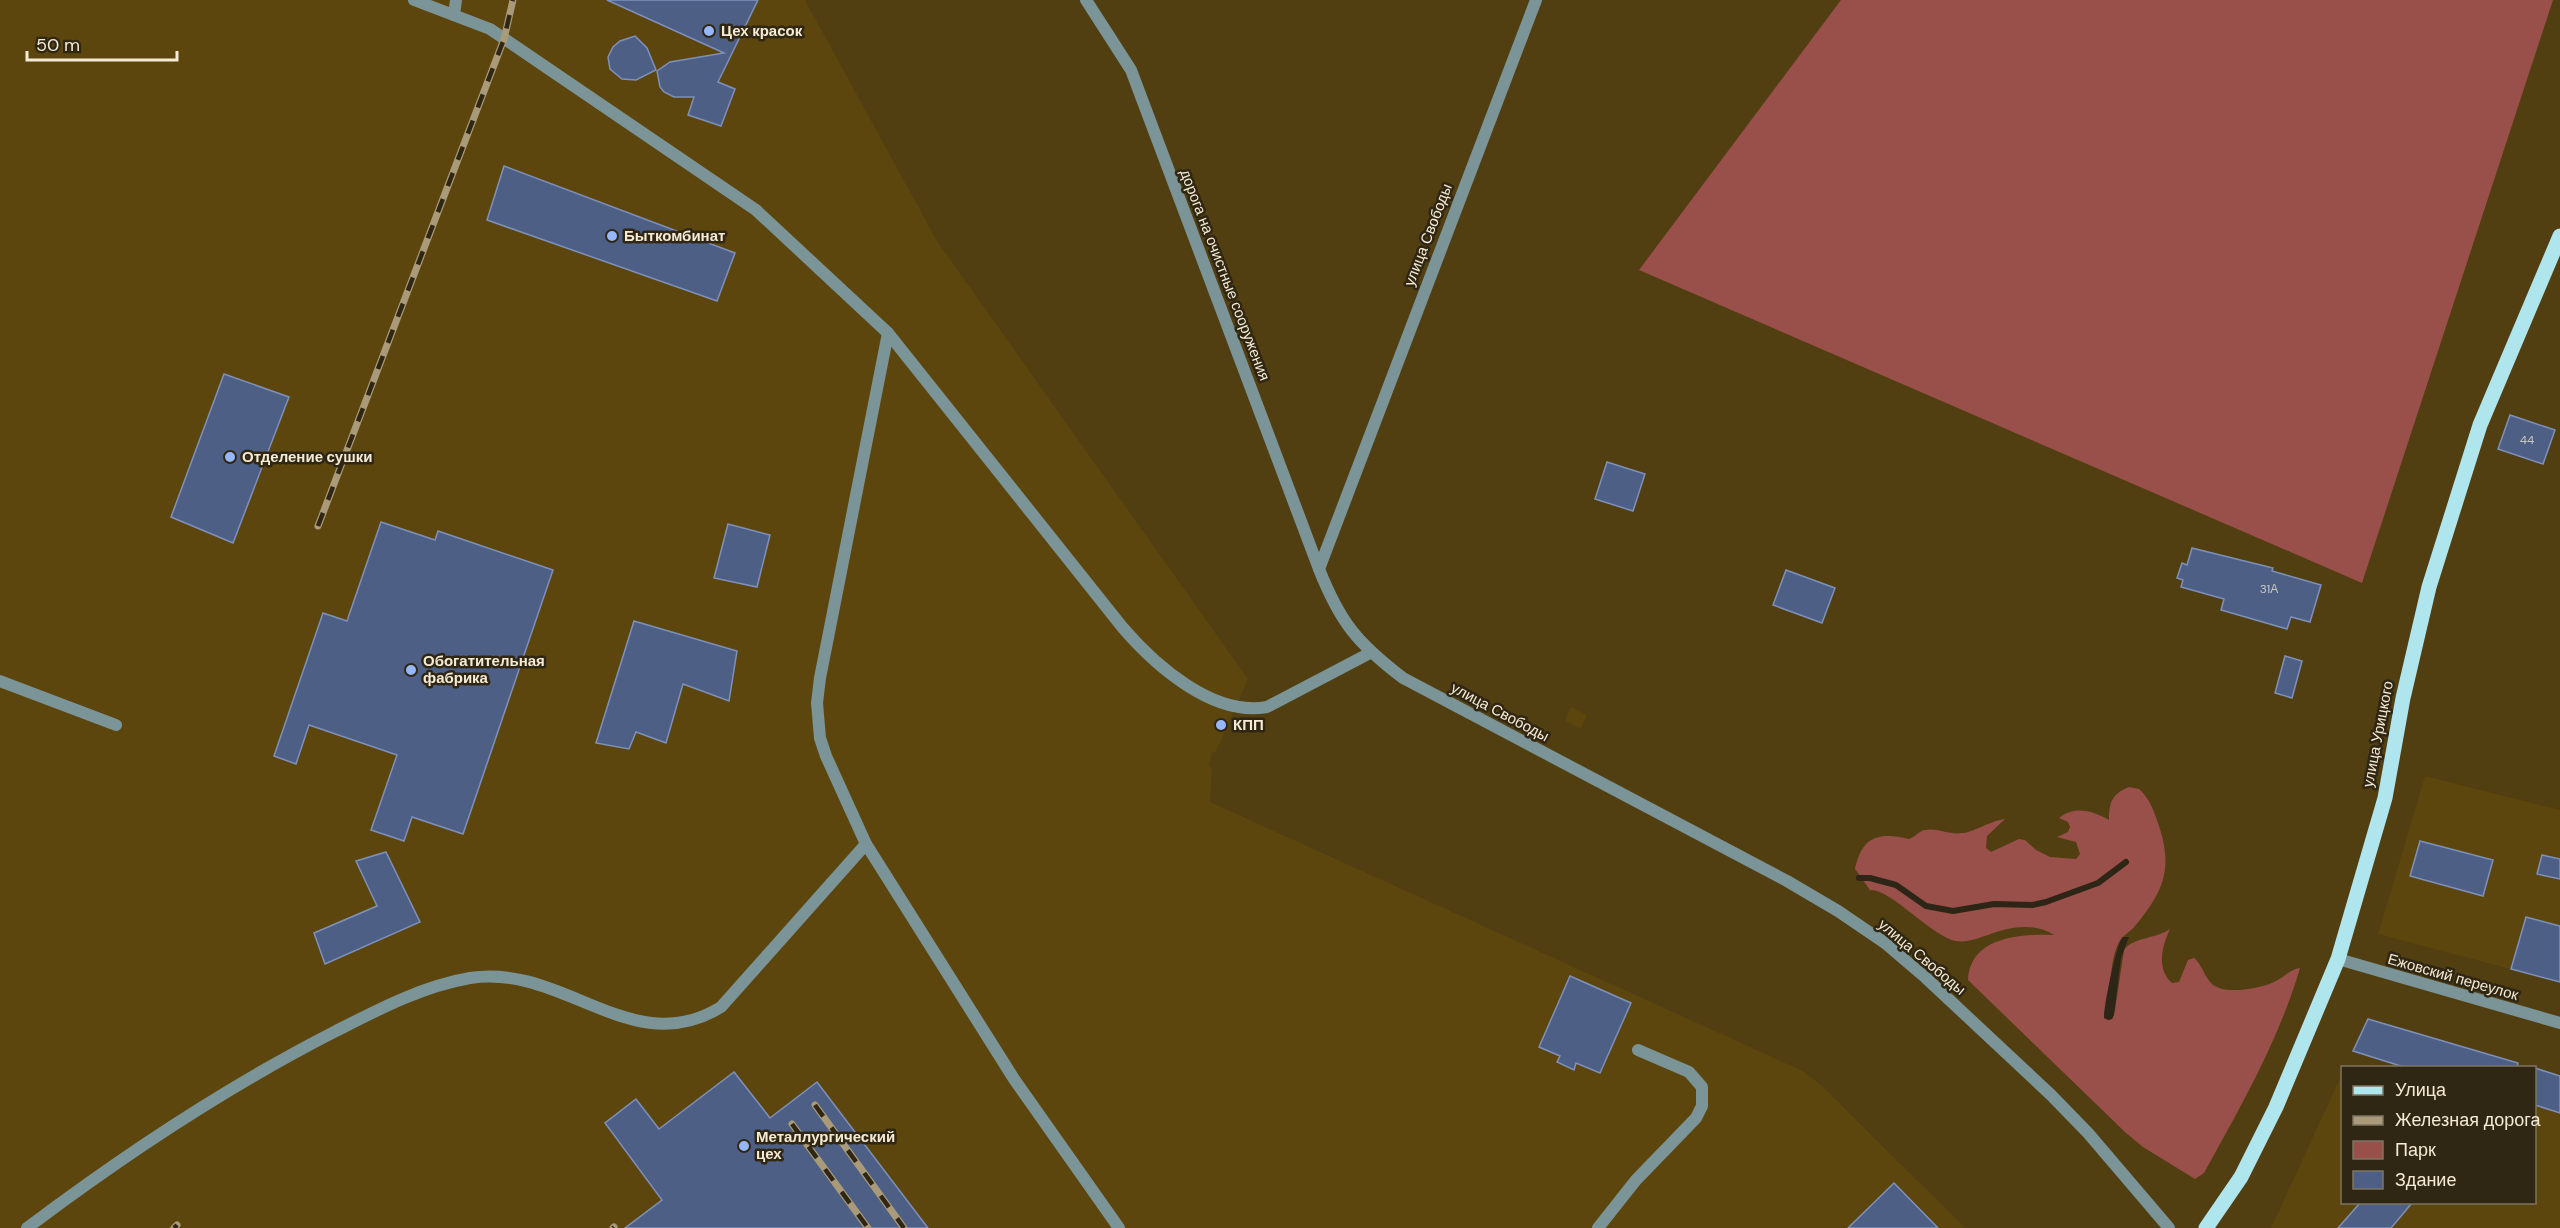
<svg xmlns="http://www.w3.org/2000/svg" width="2560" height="1228" viewBox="0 0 2560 1228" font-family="'DM Sans',sans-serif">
  <rect width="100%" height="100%" fill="#513e11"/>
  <g fill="#5c460d">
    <polygon points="0,0 805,0 937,241 1248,679 1216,752 1212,753 1209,765 1212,769 1210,802 1803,1071 1822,1086 1965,1228 0,1228"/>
    <polygon points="1571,707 1587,715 1581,729 1565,721"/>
    <polygon points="2425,776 2560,810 2560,982 2378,934"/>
    <polygon points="2535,1068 2560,1076 2560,1228 2271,1228 2342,1074 2342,1202 2534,1202"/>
  </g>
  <g fill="#9a504a">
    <polygon points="1841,0 2553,0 2362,583 1639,270"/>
    <path d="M 2129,787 L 2139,789 C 2151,800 2155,814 2160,829 C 2173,871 2162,893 2135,926 C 2130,932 2122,936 2119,942 C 2109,961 2110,998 2108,1020 L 2112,1019 L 2115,1010 L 2124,950 C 2133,937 2156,939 2170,929 C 2162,946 2156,969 2172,983 L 2179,982 L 2188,960 L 2194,958 C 2204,966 2205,982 2217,987 C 2230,994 2264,988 2276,981 C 2286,976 2289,970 2300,968 C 2279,1040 2240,1108 2204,1173 L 2195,1179 L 2143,1147 L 2126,1133 L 1968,980 C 1970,936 2022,934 2054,935 C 2034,922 2009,927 1988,935 C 1978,938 1967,943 1956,941 C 1931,936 1890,888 1870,890 L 1855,869 C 1862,836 1879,832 1909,839 C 1915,837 1919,831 1925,830 C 1939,827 1950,837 1968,832 C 1981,828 1991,821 2005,819 L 1987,836 L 1986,848 L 1991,852 L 2019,839 L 2025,840 L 2036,850 L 2050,857 L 2076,859 L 2080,854 L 2076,842 L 2057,837 L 2068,832 L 2070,827 L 2068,822 L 2059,818 C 2075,805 2093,811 2109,820 C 2109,802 2112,794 2129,787 Z"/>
  </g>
  <path fill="#2d2515" d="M 2123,937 L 2129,937 L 2121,958 L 2114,1015 L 2112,1019 L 2108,1020 L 2104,1018 C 2104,1006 2116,944 2123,937 Z"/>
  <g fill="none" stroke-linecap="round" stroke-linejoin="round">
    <polyline stroke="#2d2515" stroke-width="6" points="1859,878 1870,878 1896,885 1926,906 1953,911 1994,904 2032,905 2046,902 2098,883 2126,862"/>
  </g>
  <g fill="#4e5f86" stroke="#7e91bb" stroke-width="1.5">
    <polygon points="607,0 758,0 718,82 735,89 721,126 688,115 694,97 674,97 664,92 660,87 657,71 670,62 724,53"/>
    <polygon points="635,36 647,48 656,70 636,80 622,79 610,69 608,57 613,47 620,41"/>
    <polygon points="504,166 735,253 717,301 487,220"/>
    <polygon points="224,374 289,397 233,543 171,517"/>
    <polygon points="2510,415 2555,430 2543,464 2498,449"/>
    <polygon points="1607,462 1645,474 1633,511 1595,499"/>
    <polygon points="381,522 435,540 438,531 553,570 463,834 412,817 404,841 371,830 397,755 309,725 296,764 274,756 323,613 347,621"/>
    <polygon points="728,524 770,535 757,587 714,578"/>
    <polygon points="2192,548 2273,568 2272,571 2321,585 2310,622 2291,617 2287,629 2221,610 2224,599 2181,587 2183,580 2177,578 2182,563 2187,565"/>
    <polygon points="1786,570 1835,588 1822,623 1773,605"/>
    <polygon points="634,621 737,651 729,701 683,684 666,743 636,732 629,749 596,743"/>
    <polygon points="2285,656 2302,661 2292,698 2275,693"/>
    <polygon points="2420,841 2493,860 2483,896 2410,876"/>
    <polygon points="386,852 420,922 325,964 314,933 377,906 356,861"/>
    <polygon points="2542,855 2560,859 2560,879 2537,874"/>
    <polygon points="2526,917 2560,926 2560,982 2511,969"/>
    <polygon points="1570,976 1631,1003 1600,1073 1576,1063 1574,1070 1557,1062 1560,1056 1539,1047"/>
    <polygon points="2368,1019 2518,1063 2517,1068 2407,1068 2353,1051"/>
    <polygon points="2535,1068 2560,1076 2560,1113 2535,1105"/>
    <polygon points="734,1072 770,1118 817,1082 928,1228 625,1228 662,1200 605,1123 636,1099 659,1129"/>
    <polygon points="1894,1183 1938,1228 1848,1228"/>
    <polygon points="2360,1203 2412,1203 2391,1228 2338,1228"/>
  </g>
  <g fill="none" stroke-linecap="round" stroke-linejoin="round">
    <g stroke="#7a9497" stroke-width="12">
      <path d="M 414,0 L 490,29 L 756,210 L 888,333 L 1123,628 C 1155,665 1213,717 1267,707 L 1370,653"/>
      <polyline points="1086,0 1131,70 1319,569"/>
      <path d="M 1536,0 L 1319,569 C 1340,622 1357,643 1403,678 L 1787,881 L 1838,911 L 1885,943 L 1926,978 L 2051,1095 L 2088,1133 L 2169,1228"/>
      <polyline points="454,15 456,0"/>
      <polyline points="888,333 820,678 817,703 820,738 826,756 866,844 1014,1079 1119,1228"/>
      <polyline points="0,681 116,725"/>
      <polyline points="2338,959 2560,1023"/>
      <path d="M 27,1228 C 124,1155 228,1086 336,1031 C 379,1009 423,986 470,978 C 564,963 632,1062 721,1007 L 866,844"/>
      <polyline points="1598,1228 1636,1180 1696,1118 1702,1106 1702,1087 1689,1072 1638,1050"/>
    </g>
    <polyline stroke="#afe5ec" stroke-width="15" points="2206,1228 2241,1177 2276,1107 2338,959 2385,798 2403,698 2429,587 2480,425 2560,236"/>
    <g stroke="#a99a79" stroke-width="7">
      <g id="rail">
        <polyline points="318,526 504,39 513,0"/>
        <polyline points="815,1105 904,1228"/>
        <polyline points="792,1124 868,1228"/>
        <polyline points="174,1228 177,1225"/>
        <polyline points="613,1228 614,1227"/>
      </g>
    </g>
    <use href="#rail" stroke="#2f2714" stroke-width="4.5" stroke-dasharray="14" stroke-linecap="butt"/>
  </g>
  <g fill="#96b6fd" stroke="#2f2714" stroke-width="2">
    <circle cx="709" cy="31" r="6"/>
    <circle cx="612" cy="236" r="6"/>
    <circle cx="230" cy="457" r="6"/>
    <circle cx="411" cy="670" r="6"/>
    <circle cx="1221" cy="725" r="6"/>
    <circle cx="744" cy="1146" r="6"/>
  </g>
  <g text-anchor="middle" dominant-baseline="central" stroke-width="5" stroke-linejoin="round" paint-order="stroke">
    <g font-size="12" fill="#cbc7c0">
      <text x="2527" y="440">44</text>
      <text x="2269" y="589">31А</text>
    </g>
    <g font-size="15" font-weight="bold" fill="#f5ead3" stroke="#2f2714" text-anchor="start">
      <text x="721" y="31">Цех красок</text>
      <text x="624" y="236">Быткомбинат</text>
      <text x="242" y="457">Отделение сушки</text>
      <text x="423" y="661">Обогатительная<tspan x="423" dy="17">фабрика</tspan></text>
      <text x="1233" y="725">КПП</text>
      <text x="756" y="1137">Металлургический<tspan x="756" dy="17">цех</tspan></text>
    </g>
    <g font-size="15" fill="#f5ead3" stroke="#2f2714">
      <text transform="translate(1428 235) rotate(-69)">улица Свободы</text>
      <text transform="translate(1225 275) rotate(69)">дорога на очистные сооружения</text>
      <text transform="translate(1500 712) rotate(28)">улица Свободы</text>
      <text transform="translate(2378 734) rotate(-79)">улица Урицкого</text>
      <text transform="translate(1922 957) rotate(40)">улица Свободы</text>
      <text transform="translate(2453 977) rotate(16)">Ежовский переулок</text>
    </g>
  </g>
  <rect x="2341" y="1066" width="195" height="138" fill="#2f2714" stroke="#7e7560" stroke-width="1.5"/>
  <rect x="2353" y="1086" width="30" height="9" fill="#afe5ec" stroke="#7e7560" stroke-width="1.5"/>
  <text x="2395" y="1096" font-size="18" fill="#f5ead3">Улица</text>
  <rect x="2353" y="1116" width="30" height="9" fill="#a99a79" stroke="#7e7560" stroke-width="1.5"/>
  <text x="2395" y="1126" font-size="18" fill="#f5ead3">Железная дорога</text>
  <rect x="2353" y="1141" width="30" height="18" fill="#9a504a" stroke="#7e7560" stroke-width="1.5"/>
  <text x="2395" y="1156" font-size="18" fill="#f5ead3">Парк</text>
  <rect x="2353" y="1171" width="30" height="18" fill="#4e5f86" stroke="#7e7560" stroke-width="1.5"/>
  <text x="2395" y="1186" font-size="18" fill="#f5ead3">Здание</text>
  <path d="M27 51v9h150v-9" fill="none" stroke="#f5ead3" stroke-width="3"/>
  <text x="36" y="51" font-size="18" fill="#f5ead3" stroke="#2f2714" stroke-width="4.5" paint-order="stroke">50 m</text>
</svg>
